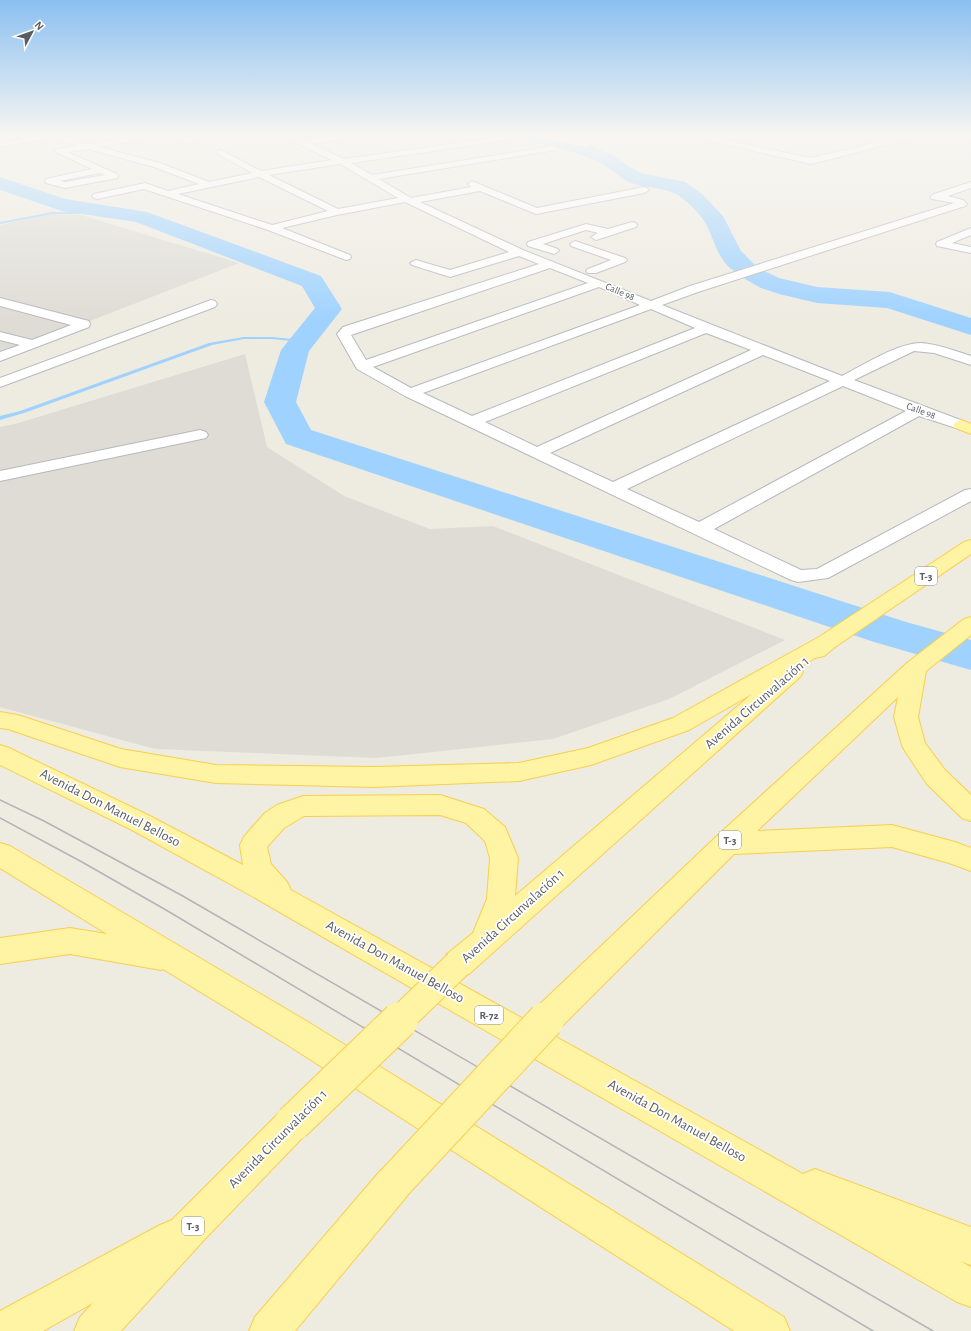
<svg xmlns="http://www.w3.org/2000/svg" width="971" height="1331" viewBox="0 0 971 1331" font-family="'Alegreya Sans',sans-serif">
  <rect width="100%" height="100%" fill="#eeebe1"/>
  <g fill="#dedcd5">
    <polygon points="50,214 81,215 239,263 0,356 0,225"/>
    <polygon points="245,354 267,447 344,496 430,529 493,526 785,640 669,699 553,739 377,758 155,749 0,707 0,427 15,424"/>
  </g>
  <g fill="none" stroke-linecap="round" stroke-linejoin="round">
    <g fill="#9fd2ff" fill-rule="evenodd">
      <polygon points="52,212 117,212 119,213 117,214 52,214 0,224 0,222"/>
      <polygon points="244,337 272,337 302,340 304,341 302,342 272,339 244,339 212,345 24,413 0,420 0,416 20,411 209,343"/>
    </g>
    <g fill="#9fd2ff" fill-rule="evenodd">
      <path d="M 520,136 L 547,136 L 596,148 L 615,156 L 628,166 L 641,173 L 685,182 L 702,194 L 723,216 L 741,251 L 758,268 L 779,278 L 817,287 L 890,292 L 899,295 L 971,318 L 971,335 L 887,308 L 817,303 L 779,294 L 761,288 L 745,279 L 742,274 C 720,269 715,241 706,224 C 702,217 694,208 688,203 C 669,184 651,191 629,182 C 618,177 611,168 601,163 C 577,151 548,146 522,139 Z"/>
      <polygon points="0,177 65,199 147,212 321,276 342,309 309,351 296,402 311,430 906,622 971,640 971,670 874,642 286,444 264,402 281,350 315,308 302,286 136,222 62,211 0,190"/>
    </g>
    <g stroke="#b6b9be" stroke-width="2">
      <g id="minor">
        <path d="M 39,136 L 59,136 L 88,144 L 138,136 L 155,136 L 151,138 L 99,147 L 160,163 L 209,182 L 252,173 L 218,154 L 218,150 L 221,150 L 261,171 L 332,160 L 286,138 L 285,136 L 295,136 L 304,140 L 337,136 L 355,136 L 351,138 L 312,144 L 344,159 L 508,136 L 518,136 L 518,139 L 515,139 L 351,163 L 372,175 L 553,146 L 557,148 L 556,150 L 379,179 L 411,198 L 471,187 L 468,184 L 472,181 L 537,208 L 644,187 L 647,188 L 649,190 L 644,193 L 536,214 L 480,191 L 420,202 L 523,250 L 651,301 L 690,286 L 954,203 L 932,199 L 930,197 L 934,194 L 971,182 L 971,188 L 948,196 L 963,200 L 967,204 L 965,206 L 698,292 L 662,305 L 842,376 C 863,365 898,343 921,343 C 938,344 955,351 971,356 L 971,365 L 934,353 L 914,351 L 854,380 L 966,422 L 969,425 L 966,428 L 961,430 L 956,428 L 919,416 L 714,529 L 801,570 L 817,569 L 965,490 L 971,489 L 971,501 L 828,578 L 798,582 L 791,580 L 405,396 L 357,369 L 337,334 L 343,327 L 539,264 L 519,256 L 450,277 L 412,265 L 410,263 L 416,260 L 450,270 L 509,252 L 405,202 L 337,215 L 282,228 L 350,255 L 351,257 L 350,259 L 346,260 L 268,230 L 144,189 L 97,199 L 94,198 L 92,196 L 94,194 L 145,183 L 168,191 L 199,184 L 154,167 L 88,149 L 67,152 L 117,174 L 118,176 L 117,178 L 65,188 L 46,183 L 45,181 L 46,179 L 92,169 L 54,151 L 58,149 L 77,146 L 51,138 L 0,147 L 0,143 ZM 340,164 L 398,198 L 338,209 L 269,175 ZM 99,173 L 105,175 L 65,182 L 60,181 ZM 259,177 L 328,211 L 272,225 L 178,194 ZM 550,268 L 588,283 L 366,360 L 351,335 ZM 599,287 L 640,305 L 411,388 L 373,367 ZM 651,309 L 695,328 L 472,416 L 423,393 ZM 706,333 L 751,350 L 537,447 L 485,422 ZM 763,355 L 830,381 L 613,482 L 550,453 ZM 843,386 L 906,411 L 699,522 L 627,489 Z"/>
        <polygon points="197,136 210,136 209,138 184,143 180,141 181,139"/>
        <polygon points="542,136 556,136 590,143 591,145 587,147 543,138"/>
        <polygon points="694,136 707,136 811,158 903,136 915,136 914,138 811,164 698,138"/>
        <polygon points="951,136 971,136 971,140 955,138"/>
        <polygon points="632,222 636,223 637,225 636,227 596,240 591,237 598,233 586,230 543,244 558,249 559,251 554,254 528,246 527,244 528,242 586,224 608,229"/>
        <polygon points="971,228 971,235 952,243 971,247 971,253 937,246 936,244 937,242"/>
        <polygon points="575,241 625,258 627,260 625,262 596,273 588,273 586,271 588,269 611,260 571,246 570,244"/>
        <polygon points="0,298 89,321 90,324 89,327 0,361 0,352 20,345 0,340 0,332 32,340 71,325 0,306"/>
        <polygon points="211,300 215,301 217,304 215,307 0,387 0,378"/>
        <polygon points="200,430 206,432 208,435 206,438 0,481 0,471"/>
      </g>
    </g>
    <g stroke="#f9cf4e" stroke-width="2">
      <g id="major">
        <polygon points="961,420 971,424 971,434 956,428 953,425 956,422"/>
        <polygon points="971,540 971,554 835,647 824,656 815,658 800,667 803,672 800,677 469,974 458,978 447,974 443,964 447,954 473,933 487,899 490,858 485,841 466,823 440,815 304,816 284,828 267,847 271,864 287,882 291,890 803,1174 815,1169 971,1227 971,1265 960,1261 971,1267 971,1307 957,1302 250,895 132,830 0,765 0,745 9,748 150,816 243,865 240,845 244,837 255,824 265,813 277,805 303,796 440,795 484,809 505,827 518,858 515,896 752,694 689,730 591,765 519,781 374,787 216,783 120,767 8,729 0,728 0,712 18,715 121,749 216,765 374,767 519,763 588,748 673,718 819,637 964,542"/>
        <polygon points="971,617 971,635 926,671 918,717 925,743 945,770 971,795 971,821 962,818 927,784 905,751 902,745 894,717 898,697 757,831 892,825 955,842 971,848 971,871 949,863 892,847 734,854 561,1027 550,1031 539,1027 534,1016 539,1005 718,835 907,663 964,619"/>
        <polygon points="0,843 10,846 308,1022 784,1317 790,1331 734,1331 286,1044 163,969 161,970 70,954 0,964 0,938 70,928 107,934 0,868"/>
        <polygon points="293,1106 305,1111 310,1123 305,1135 203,1241 121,1331 74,1331 80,1317 93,1303 43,1331 0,1331 0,1311 160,1225 172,1220 281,1111"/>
        <polygon points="394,1165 407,1170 412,1183 407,1196 295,1331 249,1331 255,1317 381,1170"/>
      </g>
    </g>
    <use href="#minor" fill="#fff" fill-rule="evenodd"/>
    <use href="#major" fill="#fff3a4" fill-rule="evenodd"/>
    <g stroke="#b3b4b4" stroke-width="1.5">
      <polyline points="0,800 44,821 181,895 933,1331"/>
      <polyline points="0,818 82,862 166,910 873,1331"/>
    </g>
    <g stroke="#f9cf4e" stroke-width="30" stroke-linecap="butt">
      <g id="major-bridge-far1">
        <polyline points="399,1021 458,964"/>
        <polyline points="545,1021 550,1016"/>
      </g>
    </g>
    <g stroke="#f9cf4e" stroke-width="38" stroke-linecap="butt">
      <g id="major-bridge">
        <polyline points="293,1123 400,1020"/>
        <polyline points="394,1183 546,1020"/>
      </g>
    </g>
    <use href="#major-bridge-far1" stroke="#fff3a4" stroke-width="28"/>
    <use href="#major-bridge" stroke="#fff3a4" stroke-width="36"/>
  </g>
  <linearGradient id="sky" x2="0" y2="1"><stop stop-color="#8bc0f1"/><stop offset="0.42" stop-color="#f7f6f2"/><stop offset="1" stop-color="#f7f6f2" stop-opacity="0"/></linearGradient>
  <rect width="971" height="322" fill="url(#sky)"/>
  <g text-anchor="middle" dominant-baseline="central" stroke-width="3.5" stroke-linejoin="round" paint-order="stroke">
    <g font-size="10" fill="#595d63" stroke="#fff">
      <text transform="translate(620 292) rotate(23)">Calle 98</text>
      <text transform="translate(921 411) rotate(20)">Calle 98</text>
    </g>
    <g fill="#fff" stroke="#8b8e92" stroke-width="1">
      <rect x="915" y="567" width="22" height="18" rx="3"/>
      <rect x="719" y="831" width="22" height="18" rx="3"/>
      <rect x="475" y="1006" width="28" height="18" rx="3"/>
      <rect x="182" y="1217" width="22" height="18" rx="3"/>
    </g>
    <g font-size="11" font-weight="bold" fill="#595d63">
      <text x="926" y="576">T-3</text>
      <text x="730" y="840">T-3</text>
      <text x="489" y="1015">R-72</text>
      <text x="193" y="1226">T-3</text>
    </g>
    <g font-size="14" fill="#595d63" stroke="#fff">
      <text transform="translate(757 703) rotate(-41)">Avenida Circunvalación 1</text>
      <text transform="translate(110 808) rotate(27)">Avenida Don Manuel Belloso</text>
      <text transform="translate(513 916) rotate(-42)">Avenida Circunvalación 1</text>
      <text transform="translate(395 962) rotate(29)">Avenida Don Manuel Belloso</text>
      <text transform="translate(677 1121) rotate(29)">Avenida Don Manuel Belloso</text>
      <text transform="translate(278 1139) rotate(-45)">Avenida Circunvalación 1</text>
    </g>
  </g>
  <g transform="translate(32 32) rotate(49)" stroke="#ffffff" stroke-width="3" paint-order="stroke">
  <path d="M0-3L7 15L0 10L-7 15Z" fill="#595d63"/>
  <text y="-6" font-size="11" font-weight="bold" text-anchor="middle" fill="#595d63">N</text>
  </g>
</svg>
